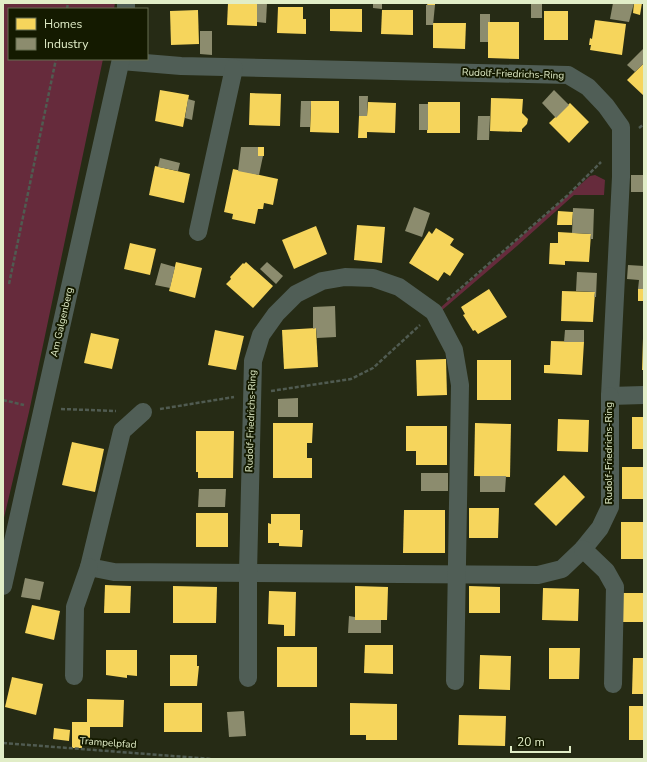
<svg xmlns="http://www.w3.org/2000/svg" width="647" height="762" viewBox="0 0 647 762" font-family="'Nunito Sans',sans-serif">
  <rect width="100%" height="100%" fill="#262b15"/>
  <g fill="#662b3c">
    <polygon points="3,3 115,3 114,9 9,9 9,59 103,59 29,412 3,522"/>
    <polygon points="595,175 605,180 604,195 574,195 517,246 441,311 440,308 590,176"/>
  </g>
  <g fill="#f6d55c">
    <polygon points="228,3 257,3 257,26 227,25"/>
    <polygon points="428,3 435,3 435,5 427,5"/>
    <polygon points="634,3 642,3 640,15 633,13"/>
    <polygon points="278,7 303,7 303,19 306,19 306,34 277,33"/>
    <polygon points="330,9 362,9 362,32 330,31"/>
    <polygon points="198,10 199,44 171,45 170,11"/>
    <polygon points="382,10 413,10 413,35 381,34"/>
    <rect x="544" y="11" width="24" height="29"/>
    <polygon points="595,20 626,24 622,55 590,50 591,45 589,45 590,38 592,39"/>
    <polygon points="488,22 519,22 519,59 488,58"/>
    <polygon points="433,23 466,23 465,49 433,48"/>
    <polygon points="644,63 644,96 627,80"/>
    <polygon points="160,90 189,95 183,127 155,121"/>
    <polygon points="250,93 281,94 280,126 249,125"/>
    <polygon points="491,98 523,99 522,113 528,119 527,124 522,129 522,132 490,131"/>
    <polygon points="311,101 339,101 339,133 310,132"/>
    <polygon points="368,102 396,103 395,133 367,132 367,138 358,138 359,116 367,116"/>
    <polygon points="428,102 460,102 460,133 427,133"/>
    <polygon points="570,103 589,122 569,143 549,123"/>
    <rect x="258" y="147" width="6" height="9"/>
    <polygon points="155,166 190,174 184,203 149,195"/>
    <polygon points="233,169 278,179 273,205 264,203 263,209 258,209 255,224 232,219 233,214 224,212"/>
    <polygon points="558,211 573,212 572,225 557,225"/>
    <polygon points="357,225 385,227 382,263 354,260"/>
    <polygon points="316,226 327,254 294,269 282,240"/>
    <polygon points="436,228 454,239 450,245 464,254 450,276 444,272 438,281 409,263 429,231 432,234"/>
    <polygon points="558,232 591,234 589,262 565,261 565,265 549,264 550,243 558,243"/>
    <polygon points="130,243 156,249 150,275 124,269"/>
    <polygon points="176,262 202,268 195,298 169,291"/>
    <polygon points="246,262 273,286 253,308 226,284 231,279 230,277 243,263 244,264"/>
    <polygon points="489,289 507,317 478,334 475,330 473,331 463,315 465,314 461,307"/>
    <rect x="638" y="289" width="6" height="12"/>
    <polygon points="562,291 595,292 593,322 561,321"/>
    <polygon points="316,328 318,367 284,369 282,330"/>
    <polygon points="215,330 244,336 236,370 208,365"/>
    <polygon points="91,333 119,339 112,369 84,363"/>
    <polygon points="643,338 644,338 644,370 642,370"/>
    <polygon points="551,341 584,342 582,375 544,373 544,365 550,365"/>
    <polygon points="446,359 447,395 417,396 416,360"/>
    <rect x="477" y="360" width="34" height="40"/>
    <rect x="632" y="417" width="12" height="32"/>
    <polygon points="558,419 589,420 588,452 557,451"/>
    <polygon points="273,423 313,423 312,443 307,443 307,458 312,458 312,478 273,478"/>
    <polygon points="475,423 511,424 510,477 474,476"/>
    <polygon points="406,426 447,426 447,465 416,465 416,451 406,451"/>
    <polygon points="196,431 234,431 233,478 198,478 198,472 196,472"/>
    <polygon points="72,442 104,449 95,492 62,485"/>
    <rect x="622" y="467" width="22" height="32"/>
    <polygon points="564,475 585,497 556,526 534,504"/>
    <polygon points="469,508 499,508 498,538 469,538"/>
    <polygon points="404,510 445,510 445,553 403,553"/>
    <rect x="196" y="513" width="32" height="34"/>
    <polygon points="271,514 300,514 300,530 303,530 302,547 279,546 279,543 268,543 268,523 271,524"/>
    <rect x="621" y="522" width="23" height="37"/>
    <polygon points="105,585 131,586 130,613 104,613"/>
    <polygon points="173,586 217,587 216,623 173,623"/>
    <polygon points="355,586 388,587 387,620 355,620"/>
    <polygon points="469,586 500,587 500,613 469,613"/>
    <polygon points="543,588 579,589 578,621 542,620"/>
    <polygon points="269,591 296,592 295,636 284,636 284,625 268,624"/>
    <rect x="623" y="593" width="21" height="29"/>
    <polygon points="32,605 60,611 54,640 25,633"/>
    <polygon points="365,645 393,645 393,674 364,673"/>
    <rect x="277" y="647" width="40" height="40"/>
    <polygon points="549,648 580,648 579,679 549,679"/>
    <polygon points="106,650 137,650 137,676 127,675 127,678 106,675"/>
    <polygon points="170,655 197,655 197,666 199,666 197,686 170,686"/>
    <polygon points="480,655 511,656 510,690 479,689"/>
    <polygon points="633,658 644,658 644,694 632,694"/>
    <polygon points="12,677 43,684 36,715 5,707"/>
    <polygon points="87,699 124,700 123,727 90,727 90,739 82,739 82,748 72,748 72,722 87,722"/>
    <rect x="164" y="703" width="38" height="29"/>
    <polygon points="350,703 397,704 397,740 366,740 366,735 350,735"/>
    <rect x="629" y="706" width="15" height="34"/>
    <polygon points="459,715 506,716 505,746 458,745"/>
    <polygon points="54,728 70,730 69,741 53,739"/>
  </g>
  <g fill="#8c8c6e">
    <polygon points="257,3 267,3 266,23 257,22"/>
    <polygon points="373,3 382,3 382,9 373,8"/>
    <rect x="531" y="3" width="11" height="15"/>
    <polygon points="613,3 634,3 629,22 610,19"/>
    <polygon points="426,5 435,5 433,25 426,25"/>
    <polygon points="480,14 490,14 490,22 488,22 488,42 480,42"/>
    <polygon points="200,31 212,31 212,55 200,54"/>
    <polygon points="644,48 644,63 635,72 627,65"/>
    <polygon points="554,90 569,105 556,118 542,103"/>
    <polygon points="359,96 368,96 367,116 359,116"/>
    <polygon points="188,99 195,101 192,120 185,118"/>
    <polygon points="301,101 311,101 310,127 300,127"/>
    <rect x="419" y="104" width="9" height="26"/>
    <polygon points="478,116 490,116 489,140 477,140"/>
    <polygon points="241,147 258,147 258,156 263,156 259,175 238,171"/>
    <polygon points="160,158 180,163 178,171 158,167"/>
    <rect x="631" y="175" width="13" height="17"/>
    <polygon points="414,207 430,213 422,237 405,231"/>
    <polygon points="573,208 594,209 593,239 590,239 591,234 572,233"/>
    <polygon points="267,262 283,276 276,284 260,269"/>
    <polygon points="161,263 175,267 170,288 155,285"/>
    <polygon points="628,265 644,266 644,289 638,289 639,280 627,279"/>
    <polygon points="577,272 597,273 596,297 594,297 595,292 576,291"/>
    <polygon points="335,306 336,337 317,338 316,328 313,329 313,307"/>
    <polygon points="565,330 584,330 584,342 564,342"/>
    <polygon points="298,398 298,417 278,417 278,399"/>
    <rect x="421" y="473" width="27" height="18"/>
    <polygon points="480,476 506,476 505,492 480,492"/>
    <polygon points="199,489 226,489 225,507 198,507"/>
    <polygon points="25,578 44,582 40,600 21,597"/>
    <polygon points="349,616 355,617 355,620 381,620 381,633 348,633"/>
    <polygon points="244,711 246,736 229,737 227,712"/>
  </g>
  <g fill="none" stroke-linecap="round" stroke-linejoin="round">
    <g stroke="#505b51" stroke-width="2.5" stroke-dasharray="4 2" stroke-linecap="butt">
      <polyline points="67,9 68,3"/>
      <polyline points="639,128 644,124"/>
      <polyline points="9,284 56,59"/>
      <polyline points="447,300 568,195 601,162"/>
      <polyline points="271,391 351,379 373,368 420,325"/>
      <polyline points="3,400 24,405"/>
      <polyline points="61,409 116,411"/>
      <polyline points="160,409 234,397"/>
      <polyline points="3,743 212,759"/>
    </g>
    <g stroke="#505e56" stroke-width="18">
      <polyline points="126,9 126,3"/>
      <polyline points="121,61 181,66 568,75 588,87 606,106 621,127 621,177 610,396 644,395"/>
      <polyline points="198,232 234,68"/>
      <polyline points="143,412 122,431 89,567 114,572 538,575 562,569 583,549 600,528 610,507 610,396"/>
      <polyline points="583,549 606,571 615,587 613,684"/>
      <polyline points="3,586 121,59"/>
      <polyline points="74,676 75,607 89,567"/>
      <polyline points="248,678 248,573 253,361 261,335 276,314 296,294 322,281 345,277 373,278 399,287 434,312 454,350 460,385 455,681"/>
    </g>
  </g>
  <g text-anchor="middle" dominant-baseline="central" stroke-width="4" stroke-linejoin="round" paint-order="stroke">
    <g font-size="10" fill="#e1edc7" stroke="#141a00">
      <text transform="translate(513 74) rotate(2)">Rudolf-Friedrichs-Ring</text>
      <text transform="translate(62 322) rotate(-77)">Am Galgenberg</text>
      <text transform="translate(251 421) rotate(-88)">Rudolf-Friedrichs-Ring</text>
      <text transform="translate(609 453) rotate(-90)">Rudolf-Friedrichs-Ring</text>
      <text transform="translate(108 743) rotate(4)">Trampelpfad</text>
    </g>
  </g>
  <rect width="647" height="762" fill="none" stroke="#e1edc7" stroke-width="8"/>
  <rect x="8" y="8" width="140" height="52" fill="#141a00" stroke="#666e50"/>
  <rect x="16" y="18" width="20" height="12" fill="#f6d55c" stroke="#666e50"/>
  <text x="44" y="28" font-size="12" fill="#e1edc7">Homes</text>
  <rect x="16" y="38" width="20" height="12" fill="#8c8c6e" stroke="#666e50"/>
  <text x="44" y="48" font-size="12" fill="#e1edc7">Industry</text>
  <path d="M511 746v6h59v-6" fill="none" stroke="#e1edc7" stroke-width="2"/>
  <text x="517" y="746" font-size="12" fill="#e1edc7" stroke="#141a00" stroke-width="3" paint-order="stroke">20 m</text>
</svg>
